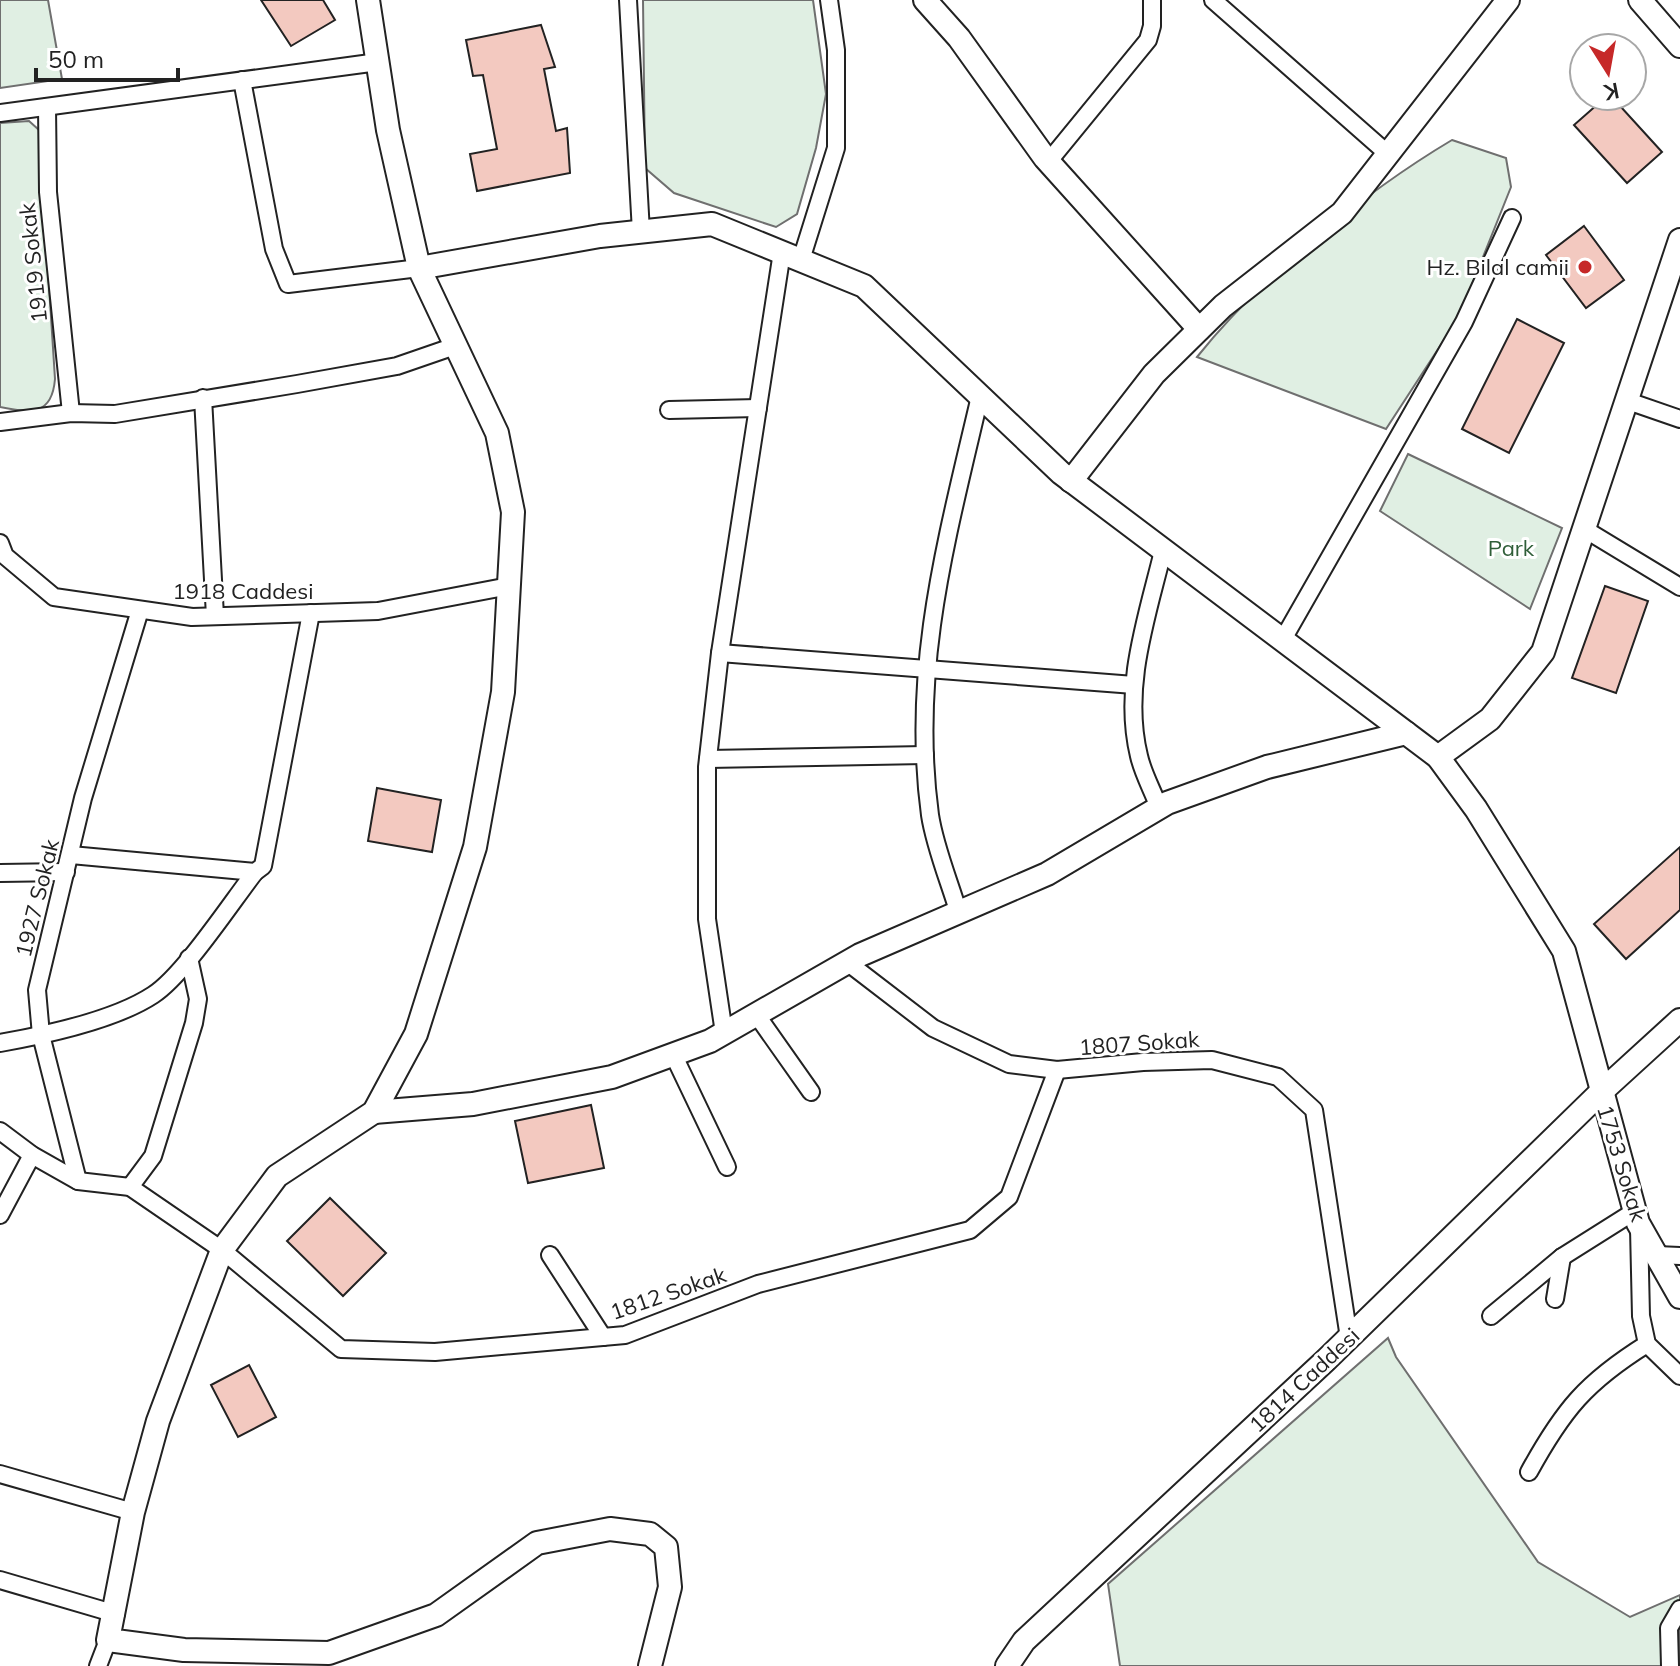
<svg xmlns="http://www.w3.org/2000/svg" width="1680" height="1666" viewBox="0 0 1680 1666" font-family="Mulish,sans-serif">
  <rect width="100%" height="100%" fill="#fff"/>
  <g fill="#e0efe3" stroke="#6f6f6f" stroke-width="2">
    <polygon points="0,0 48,0 62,79 0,88"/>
    <polygon points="643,0 813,0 826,94 816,148 797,214 776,227 674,193 645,168"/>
    <path d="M 29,121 L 39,130 L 55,379 C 52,416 31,413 0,407 L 0,123 Z"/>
    <path d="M 1452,140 L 1506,158 L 1511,187 L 1459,317 L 1386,429 L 1197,357 C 1262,276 1363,193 1452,140 Z"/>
    <polygon points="1408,454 1562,528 1530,609 1380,511"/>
    <polygon points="1388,1338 1396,1357 1538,1562 1630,1617 1680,1595 1680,1666 1120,1666 1108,1584"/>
  </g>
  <g fill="#f3c9c0" stroke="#222" stroke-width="2">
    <polygon points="261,0 323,0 335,20 291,46"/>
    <polygon points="541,25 555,67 544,69 556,131 567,128 570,173 477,191 470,154 497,149 483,75 473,76 466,40"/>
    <polygon points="1607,96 1611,96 1662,152 1627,183 1574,125"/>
    <polygon points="1584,226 1624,280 1586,308 1546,255"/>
    <polygon points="1517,319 1564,343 1509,453 1462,429"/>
    <polygon points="1605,586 1648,601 1616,693 1572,678"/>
    <polygon points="377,788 441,800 432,852 368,841"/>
    <polygon points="1680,847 1680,910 1626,959 1594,924"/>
    <polygon points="591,1105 604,1168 528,1183 515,1121"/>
    <polygon points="330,1198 386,1253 343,1296 287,1241"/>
    <polygon points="249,1365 276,1417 238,1437 211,1385"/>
  </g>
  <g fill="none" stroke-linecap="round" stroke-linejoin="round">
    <g stroke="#222" stroke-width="20">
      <g id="minor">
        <polyline points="628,0 641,232"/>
        <polyline points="1213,0 1388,154"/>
        <polyline points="242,80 274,249 288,284 419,268"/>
        <polyline points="47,107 48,192 71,413"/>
        <polyline points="0,113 378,62"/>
        <polyline points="1049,161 1148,40 1152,26 1152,0"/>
        <polyline points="801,260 836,148 836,50 829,0"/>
        <polyline points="203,398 215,616"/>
        <polyline points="1625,400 1680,419"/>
        <polyline points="669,410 758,408"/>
        <polyline points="0,422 71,413 115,414 297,384 397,366 455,346"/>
        <polyline points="1586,530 1680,587"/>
        <polyline points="0,543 5,556 54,597 192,617 378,611 509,586"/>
        <polyline points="1282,641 1464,322 1512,218"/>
        <polyline points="720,653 1134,685"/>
        <polyline points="708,759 925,755"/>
        <path d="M 1159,808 C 1153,791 1143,774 1139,756 C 1122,687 1147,617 1163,551"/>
        <polyline points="71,855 255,872 263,866 311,613"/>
        <polyline points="0,873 66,872"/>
        <path d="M 959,914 C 950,883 935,848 930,815 C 910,668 947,538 980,396"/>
        <polyline points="847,962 933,1028 1009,1064 1057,1070 1143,1062 1212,1060 1278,1077 1314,1110 1349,1338"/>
        <polyline points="756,1014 811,1092"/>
        <polyline points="724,1033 707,919 707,767 720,653 782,252"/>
        <path d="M 0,1043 C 45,1035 115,1020 153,995 C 183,976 231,903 255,872"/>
        <polyline points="673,1054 727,1167"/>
        <polyline points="0,1131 32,1155 78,1181 130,1187 222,1250 341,1349 435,1352 625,1335 758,1284 970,1230 1009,1197 1057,1070"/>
        <polyline points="78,1181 41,1035 37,990 83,798 140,610"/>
        <polyline points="130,1187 153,1156 194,1023 198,999 189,958"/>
        <polyline points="0,1215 32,1155"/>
        <polyline points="1639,1228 1641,1316 1647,1344 1680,1376"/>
        <polyline points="550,1255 603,1337"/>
        <polyline points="1657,1255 1680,1256"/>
        <polyline points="1555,1299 1562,1257"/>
        <polyline points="1491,1316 1562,1257 1635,1211"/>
        <path d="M 1529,1472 C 1563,1410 1586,1382 1647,1344"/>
        <polyline points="0,1474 133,1512"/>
        <polyline points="0,1580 116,1614"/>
        <polyline points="98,1666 108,1640"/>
        <polyline points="1670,1666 1669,1628 1680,1609"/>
      </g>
    </g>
    <g stroke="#222" stroke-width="26">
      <g id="tertiary">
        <polyline points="368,0 388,130 419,268 497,433 513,512 503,692 475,847 416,1034 374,1112 277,1176 222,1250 158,1421 133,1512 108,1640 184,1650 329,1653 436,1615 537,1543 610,1529 650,1534 666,1547 670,1587 650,1666"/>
        <polyline points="925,0 959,38 1045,158 1199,329"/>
        <polyline points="1640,0 1680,46"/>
        <polyline points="419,268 600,236 712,224 864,286 1061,473 1438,757 1476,809 1564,951 1638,1223 1680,1297"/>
        <polyline points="1071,481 1154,374 1223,306 1342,213 1508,0"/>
        <polyline points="1438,757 1490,719 1543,652 1680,240"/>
        <polyline points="374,1112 473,1104 612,1077 710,1041 860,955 1047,874 1167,803 1267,767 1406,733"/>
        <polyline points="1007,1666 1024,1641 1326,1360 1600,1093 1680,1020"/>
      </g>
    </g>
    <use href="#minor" stroke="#fff" stroke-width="16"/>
    <use href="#tertiary" stroke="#fff" stroke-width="22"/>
  </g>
  <circle fill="#c62828" stroke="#fff" stroke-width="3" cx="1585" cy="267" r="8"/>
  <g text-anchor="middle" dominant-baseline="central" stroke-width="6" stroke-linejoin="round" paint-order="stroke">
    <g font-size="22" fill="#222" stroke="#fff">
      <text transform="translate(33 263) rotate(-96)">1919 Sokak</text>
      <text x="243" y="591">1918 Caddesi</text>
      <text transform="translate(37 898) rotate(-76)">1927 Sokak</text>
      <text transform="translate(1139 1043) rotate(-4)">1807 Sokak</text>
      <text transform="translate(1622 1163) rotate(73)">1753 Sokak</text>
      <text transform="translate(668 1293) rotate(-19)">1812 Sokak</text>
      <text transform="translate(1304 1380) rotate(-43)">1814 Caddesi</text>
    </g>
    <g font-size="22" fill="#222" stroke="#fff" text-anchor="end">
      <text x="1569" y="267">Hz. Bilal camii</text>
    </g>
    <g font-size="22" fill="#2f5e38" stroke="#fff">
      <text x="1511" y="548">Park</text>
    </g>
  </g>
  <g transform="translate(1608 72) rotate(169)"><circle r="38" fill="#ffffff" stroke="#a7a7a7" stroke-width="2"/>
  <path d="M0-6L14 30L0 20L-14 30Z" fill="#c62828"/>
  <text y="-12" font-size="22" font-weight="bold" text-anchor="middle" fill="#222222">K</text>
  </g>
  <path d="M36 68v12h142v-12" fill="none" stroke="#222222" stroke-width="4"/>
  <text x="48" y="68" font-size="24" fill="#222222" stroke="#ffffff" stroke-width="6" paint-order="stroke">50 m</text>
</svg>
